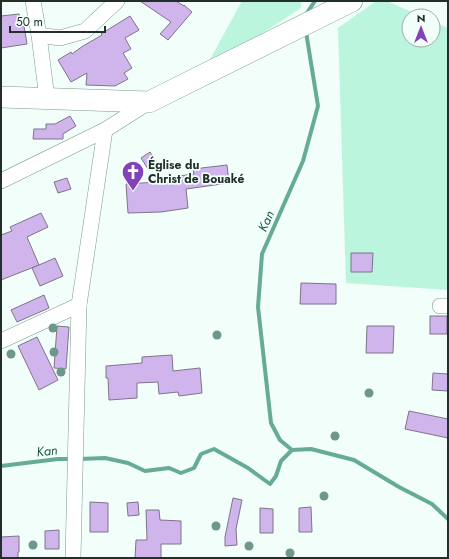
<svg xmlns="http://www.w3.org/2000/svg" width="449" height="559" viewBox="0 0 449 559" font-family="Jost,sans-serif">
  <rect width="100%" height="100%" fill="#f1fef9"/>
  <g fill="#bbf5de">
    <polygon points="242,1 301,1 301,8 203,72"/>
    <polygon points="376,1 387,1 421,16 409,16 409,40 433,40 433,21 448,28 448,290 346,283 338,28"/>
  </g>
  <g fill="none" stroke-linecap="round" stroke-linejoin="round">
    <g stroke="#66ac93" stroke-width="4">
      <polyline points="305,16 315,1"/>
      <polyline points="292,450 280,440 271,423 258,307 262,254 303,161 318,106 306,32"/>
      <polyline points="79,459 105,458 128,463 145,471 169,468 181,473 194,468 201,454 214,449 248,468 270,484 276,476 281,461 292,450 311,449 354,460 399,487 432,504 448,519"/>
      <polyline points="1,466 58,459 72,459"/>
    </g>
  </g>
  <g fill="#cfb5ec" stroke="#7f748b">
    <polygon points="140,1 176,1 184,6 184,5 192,12 168,40 160,34 171,22"/>
    <polygon points="19,14 21,26 24,26 27,44 1,48 1,16"/>
    <polygon points="130,16 139,30 125,38 131,49 123,53 132,68 124,73 128,79 115,86 86,85 87,73 71,82 58,60 71,52 72,54 83,46 102,35 101,34"/>
    <polygon points="70,116 76,126 63,134 63,139 33,139 34,129 46,129 46,124 55,124"/>
    <polygon points="150,152 157,163 148,169 141,158"/>
    <polygon points="227,165 229,183 186,189 188,208 161,212 128,213 126,184 157,182 155,179 194,174 193,169"/>
    <polygon points="67,178 71,189 58,193 54,182"/>
    <polygon points="41,213 48,227 27,237 39,265 1,280 1,235 12,231 10,227"/>
    <polygon points="351,253 373,253 372,272 351,272"/>
    <polygon points="55,258 63,276 40,286 32,268"/>
    <polygon points="301,283 336,284 336,304 300,304"/>
    <polygon points="44,295 49,308 17,322 11,310"/>
    <rect x="430" y="316" width="17" height="18"/>
    <polygon points="57,326 69,327 66,369 54,368"/>
    <polygon points="367,326 394,326 393,353 366,353"/>
    <polygon points="37,337 58,380 39,390 18,346"/>
    <polygon points="172,355 173,371 200,368 202,393 179,396 178,392 159,394 158,382 137,383 137,398 109,400 108,378 106,378 106,366 142,363 142,357"/>
    <polygon points="433,373 448,374 448,391 432,390"/>
    <polygon points="409,411 448,419 448,438 405,429"/>
    <polygon points="233,498 242,500 236,529 237,545 225,546 225,537"/>
    <polygon points="90,502 108,503 108,532 90,532"/>
    <polygon points="138,502 139,515 128,516 127,503"/>
    <polygon points="311,507 312,532 299,532 299,508"/>
    <polygon points="260,508 273,509 273,533 260,533"/>
    <polygon points="146,510 159,510 160,520 181,521 181,544 161,544 161,558 135,558 136,540 147,540"/>
    <polygon points="59,530 59,549 45,549 45,531"/>
    <polygon points="19,536 19,552 18,552 18,558 1,558 1,537"/>
  </g>
  <g fill="none" stroke-linecap="round" stroke-linejoin="round">
    <g stroke="#7c9b8e" stroke-width="16">
      <g id="street">
        <polyline points="33,1 39,35 47,99"/>
        <polyline points="39,35 60,38 85,31 117,1"/>
        <polyline points="1,181 105,130 149,102"/>
        <polyline points="440,306 448,306"/>
        <polyline points="1,341 79,305"/>
        <polyline points="73,558 79,305 105,130"/>
      </g>
    </g>
    <g stroke="#7c9b8e" stroke-width="22">
      <polyline id="secondary" points="1,97 149,102 352,1"/>
    </g>
    <use href="#street" stroke="#fff" stroke-width="15"/>
    <use href="#secondary" stroke="#fff" stroke-width="21"/>
  </g>
  <g fill="#6d978b">
    <circle cx="53" cy="328" r="4.5"/>
    <circle cx="217" cy="335" r="4.5"/>
    <circle cx="54" cy="352" r="4.5"/>
    <circle cx="11" cy="354" r="4.5"/>
    <circle cx="61" cy="372" r="4.5"/>
    <circle cx="369" cy="393" r="4.5"/>
    <circle cx="335" cy="436" r="4.5"/>
    <circle cx="324" cy="496" r="4.5"/>
    <circle cx="216" cy="526" r="4.5"/>
    <circle cx="33" cy="545" r="4.5"/>
    <circle cx="249" cy="546" r="4.5"/>
    <circle cx="290" cy="553" r="4.5"/>
  </g>
  <defs>
    <g id="church-pin" transform="scale(1.15)"><path d="M0 17L-7.5 6A9.5 9.5 0 1 1 7.5 6Z" fill="#8243b8" stroke="#f1fef9"/><path d="M-1.2-6h2.4v3.5h3.3v2.4h-3.3V6h-2.4V-.1h-3.3v-2.4h3.3Z" fill="#fff"/></g>
  </defs>
  <g fill-rule="evenodd">
    <use href="#church-pin" x="133" y="172"/>
  </g>
  <g text-anchor="middle" dominant-baseline="central" stroke-width="3.5" stroke-linejoin="round" paint-order="stroke">
    <g font-size="12" font-weight="bold" fill="#222e29" stroke="#f1fef9" text-anchor="start">
      <text x="148" y="165">Église du<tspan x="148" dy="14">Christ de Bouaké</tspan></text>
    </g>
    <g font-size="13" font-style="italic" fill="#1d5644" stroke="#f1fef9">
      <text transform="translate(266 221) rotate(-66)">Kan</text>
      <text transform="translate(47 451) rotate(-6)">Kan</text>
    </g>
  </g>
  <rect width="449" height="559" fill="none" stroke="#222e29" stroke-width="4"/>
  <g transform="translate(421 28)"><circle r="19" fill="#f1fef9" stroke="#9eaba6"/>
  <path d="M0-3L7 15L0 10L-7 15Z" fill="#8243b8"/>
  <text y="-6" font-size="11" font-weight="bold" text-anchor="middle" fill="#222e29">N</text>
  </g>
  <path d="M10 26v6h95v-6" fill="none" stroke="#222e29" stroke-width="2"/>
  <text x="16" y="26" font-size="12" fill="#222e29" stroke="#f1fef9" stroke-width="3" paint-order="stroke">50 m</text>
</svg>
